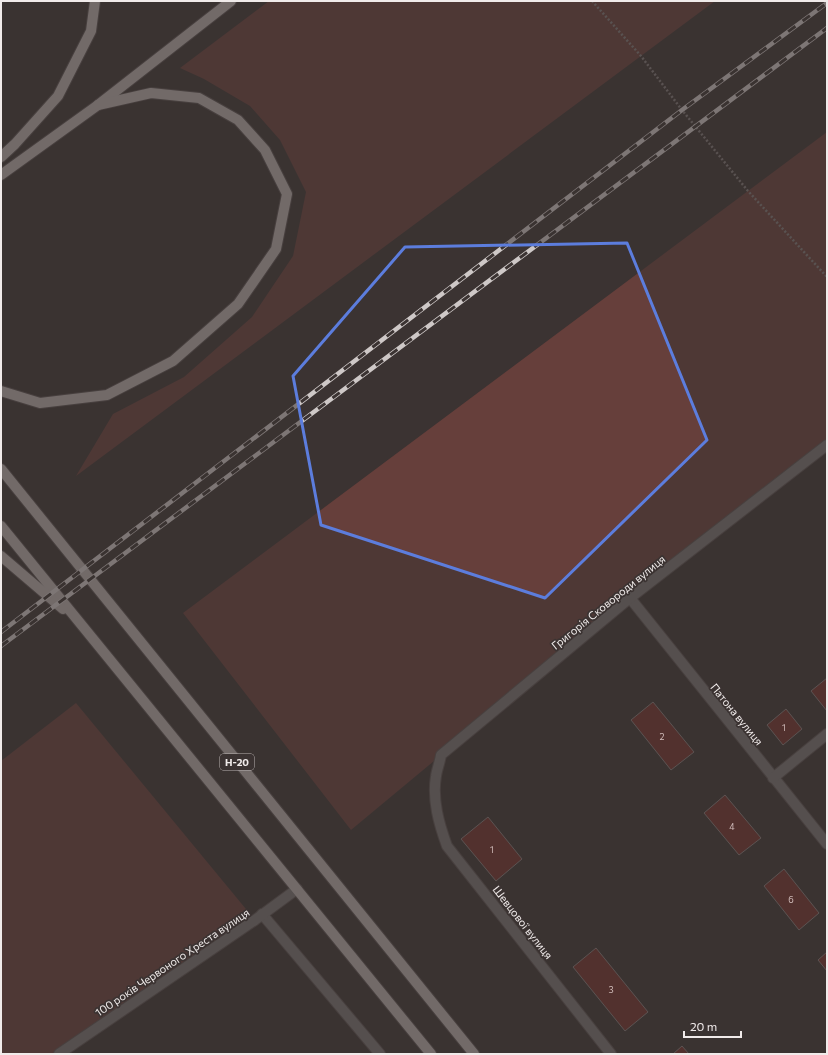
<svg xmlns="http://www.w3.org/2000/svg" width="828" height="1055" viewBox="0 0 828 1055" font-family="Commissioner,sans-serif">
  <rect width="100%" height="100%" fill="#3b3332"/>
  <g fill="#663f3b">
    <polygon points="269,1 715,1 76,476 113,414 184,377 252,317 293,256 306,192 280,140 250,106 204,79 180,68"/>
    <polygon points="827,132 827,445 630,598 351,830 183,613"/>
    <polygon points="76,703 255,920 59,1054 1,1054 1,761"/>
  </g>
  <g fill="#70302c" stroke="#837a79">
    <polygon points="827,678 827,711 811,691"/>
    <polygon points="653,702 694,752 671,770 631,720"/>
    <polygon points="786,709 802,729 783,745 767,725"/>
    <polygon points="725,795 761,838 739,855 704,813"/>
    <polygon points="488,817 522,859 496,881 461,839"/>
    <polygon points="784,869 819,913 799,930 764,886"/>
    <polygon points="596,948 648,1012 625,1031 573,967"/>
    <polygon points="827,952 827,971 818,960"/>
    <polygon points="682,1046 689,1054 673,1054"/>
  </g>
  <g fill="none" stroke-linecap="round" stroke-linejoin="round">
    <g stroke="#58504f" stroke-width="12">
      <g id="minor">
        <polyline points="630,598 827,844"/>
        <polyline points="773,778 827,734"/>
        <polyline points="262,914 380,1054"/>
        <polyline points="59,1054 255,920 297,889"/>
        <path d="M 611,1054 L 447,846 C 439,824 432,800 436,776 C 437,769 440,762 441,755 L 630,598 L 827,445"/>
      </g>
    </g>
    <g stroke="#58504f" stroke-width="12">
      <g id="major">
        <polyline points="1,157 15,144 58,96 91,31 95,1"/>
        <polyline points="1,175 98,105 231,1"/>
        <polyline points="1,391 40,403 107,395 173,361 238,304 276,249 287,194 265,150 238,120 199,98 151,93 98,105"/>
        <polyline points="1,469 474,1054"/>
        <polyline points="1,526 431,1054"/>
        <polyline points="1,556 63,609"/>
      </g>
    </g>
    <polyline stroke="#7f7978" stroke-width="2.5" stroke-dasharray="2 2" stroke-linecap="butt" points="592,1 641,56 682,110 748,191 827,277"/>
    <use href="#minor" stroke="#757171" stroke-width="10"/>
    <use href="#major" stroke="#b5adac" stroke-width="10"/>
    <g stroke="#cec8c7" stroke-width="4.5">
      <g id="rail">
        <polyline points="1,632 682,110 827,3"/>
        <polyline points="1,646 827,28"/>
      </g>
    </g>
    <use href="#rail" stroke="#3b3332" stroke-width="3" stroke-dasharray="9" stroke-linecap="butt"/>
  </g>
  <path d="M0 0H828V1055H0ZM 627,243 L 707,440 L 545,598 L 321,525 L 293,376 L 405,247 Z" fill="#3b3332" fill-opacity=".55" fill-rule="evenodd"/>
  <path fill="none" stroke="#5c7ddd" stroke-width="3" stroke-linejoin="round" d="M 627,243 L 707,440 L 545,598 L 321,525 L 293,376 L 405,247 Z"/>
  <g text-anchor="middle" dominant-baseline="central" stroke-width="3.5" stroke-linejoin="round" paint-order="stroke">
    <g font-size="9" fill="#d0bcba">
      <text x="784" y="727">1</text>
      <text x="662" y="736">2</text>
      <text x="732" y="826">4</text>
      <text x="492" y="849">1</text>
      <text x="791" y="899">6</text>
      <text x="611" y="989">3</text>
    </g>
    <rect fill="#3b3332" stroke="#bab4b3" stroke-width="1" x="220" y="754" width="34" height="16" rx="3"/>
    <g font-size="10" font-weight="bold" fill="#f0ebea">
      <text x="237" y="762">Н-20</text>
    </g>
    <g font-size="11" fill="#f0ebea" stroke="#3b3332">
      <text transform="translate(608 602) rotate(-39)">Григорія Сковороди вулиця</text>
      <text transform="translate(737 714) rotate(51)">Патона вулиця</text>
      <text transform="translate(523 922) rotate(52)">Шевцової вулиця</text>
      <text transform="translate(172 962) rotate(-34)">100 років Червоного Хреста вулиця</text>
    </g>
  </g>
  <rect width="828" height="1055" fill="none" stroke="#f0ebea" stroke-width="4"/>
  <path d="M684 1031v6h57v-6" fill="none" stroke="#f0ebea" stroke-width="2"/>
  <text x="690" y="1031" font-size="12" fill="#f0ebea" stroke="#3b3332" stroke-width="3" paint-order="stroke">20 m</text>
</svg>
